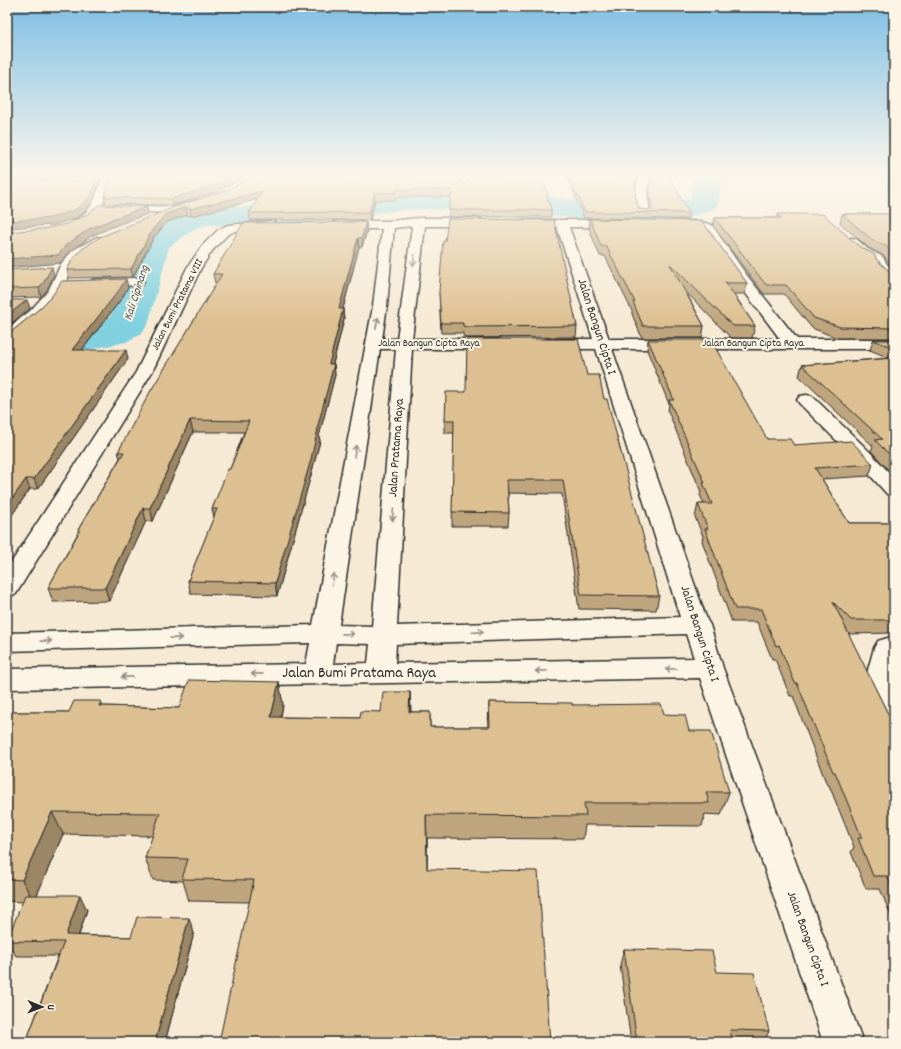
<svg xmlns="http://www.w3.org/2000/svg" width="901" height="1049" viewBox="0 0 901 1049" font-family="Dekko,sans-serif">
  <rect width="100%" height="100%" fill="#f6ead4"/>
  <filter id="ink" filterUnits="userSpaceOnUse"><feTurbulence type="fractalNoise" baseFrequency=".025" numOctaves="2"/><feDisplacementMap in="SourceGraphic" scale="8" xChannelSelector="R" yChannelSelector="G"/><feConvolveMatrix kernelMatrix="1 2 1 2 8 2 1 2 1" color-interpolation-filters="sRGB"/></filter>
  <g filter="url(#ink)">
    <g fill="none" stroke-linecap="round" stroke-linejoin="round">
      <path fill="#81d0df" fill-rule="evenodd" d="M 694,176 L 722,176 L 719,203 L 714,209 L 676,221 L 651,225 L 630,225 L 496,208 L 401,210 L 295,224 L 206,225 L 196,228 L 169,247 L 148,324 L 142,333 L 126,342 L 51,357 L 23,374 L 7,378 L 7,347 L 23,338 L 99,323 L 110,317 L 136,243 L 141,236 L 174,214 L 206,207 L 295,206 L 401,192 L 496,190 L 630,207 C 651,207 670,205 690,198 Z"/>
      <g stroke="#2b2b2b" stroke-width="3">
        <g id="minor">
          <path d="M 103,176 L 113,176 C 108,193 95,233 71,228 L 69,225 C 73,220 80,218 84,214 C 95,204 98,189 103,176 Z"/>
          <polygon points="463,176 473,176 468,187 464,188 459,185"/>
          <path d="M 640,176 L 650,176 L 647,194 L 650,212 L 648,214 L 640,214 C 633,204 635,187 640,176 Z"/>
          <polygon points="198,200 204,203 202,205 174,213 118,211 114,210 112,208 114,206 118,205 173,207"/>
          <path d="M 419,218 L 477,218 L 481,219 L 483,222 L 481,225 L 477,226 L 425,226 L 412,339 L 497,339 L 503,341 L 505,344 L 503,347 L 497,349 L 412,349 L 397,626 L 680,617 L 596,349 L 549,349 L 543,347 L 541,344 L 543,341 L 549,339 L 593,339 L 557,227 L 525,227 L 521,226 L 519,223 L 521,220 L 623,220 L 625,223 L 623,226 L 619,227 L 569,227 L 609,339 L 780,339 L 735,279 L 704,231 L 698,229 L 673,227 L 671,224 L 673,221 L 699,221 L 712,225 L 745,273 L 797,339 L 894,339 L 894,349 L 612,349 L 707,620 L 710,625 L 723,668 L 863,1042 L 823,1042 L 700,678 L 7,689 L 7,669 L 306,664 L 310,643 L 7,651 L 7,633 L 313,625 L 373,306 L 382,229 L 337,229 L 333,228 L 331,225 L 333,222 L 337,221 L 388,221 ZM 412,226 L 397,339 L 382,339 L 387,306 L 394,228 ZM 380,349 L 396,349 L 372,626 L 339,625 ZM 686,634 L 694,658 L 395,663 L 396,644 ZM 336,643 L 370,644 L 368,663 L 333,664 Z"/>
          <polygon points="271,221 275,222 277,225 275,228 235,231 227,235 212,251 201,268 152,372 16,594 7,596 7,569 136,372 187,268 202,246 219,229 228,225"/>
          <polygon points="97,237 101,238 103,241 83,256 74,265 59,296 40,317 13,340 7,342 7,329 30,311 48,291 61,264 73,250"/>
          <path d="M 852,238 L 856,239 L 868,249 L 883,257 L 886,263 L 894,271 L 894,282 C 883,279 879,268 871,261 C 862,255 852,252 846,242 L 848,239 Z"/>
          <polygon points="137,278 142,279 144,282 142,285 97,287 92,286 90,283 92,280 97,279"/>
          <polygon points="806,395 812,396 873,455 894,478 894,496 887,494 859,463 800,404 797,400 800,396"/>
          <polygon points="894,636 894,718 884,715 881,711 866,677 874,648 878,641"/>
        </g>
      </g>
      <use href="#minor" fill="#fcf5e5" fill-rule="evenodd"/>
    </g>
    <g fill="#bea57d" stroke="#2b2b2b">
      <polygon points="7,176 87,176 83,178 7,179"/>
      <polygon points="462,176 460,180 464,183 551,210 551,217 449,217 449,210 451,197 396,197 396,200 375,200 370,220 250,220 249,213 258,199 191,216 187,215 167,222 154,237 133,277 69,278 67,270 82,249 225,191"/>
      <polygon points="567,176 638,176 635,188 635,195 639,209 649,210 650,209 649,194 651,176 689,213 688,219 584,218"/>
      <polygon points="216,192 173,205 106,204 104,197"/>
      <polygon points="778,214 860,247 877,260 891,273 894,273 894,338 837,338 812,328 784,294 764,294 713,226 715,218 777,218"/>
      <polygon points="842,214 894,214 894,269 884,256 869,248 840,223"/>
      <polygon points="590,219 747,283 745,294 734,294 755,326 752,338 731,338 686,292 704,326 702,338 642,338 632,314 632,311 605,256 600,256 589,229"/>
      <polygon points="367,231 362,247 359,247 343,309 344,319 333,364 334,364 335,375 319,436 320,441 311,475 277,596 191,594 188,581 214,517 212,509 230,469 244,432 193,432 153,521 146,521 109,601 53,602 48,588 79,531 78,530 120,458 118,452 217,283 215,283 213,274"/>
      <polygon points="7,270 54,275 47,290 41,297 7,298"/>
      <polygon points="128,287 122,298 82,350 128,359 38,489 30,489 7,522 11,332"/>
      <polygon points="439,292 577,326 576,337 466,338 463,336 463,333 441,333"/>
      <polygon points="648,340 767,439 794,445 873,464 869,476 822,479 849,523 894,523 894,633 848,634 894,726 894,923 880,889 866,889 851,852 854,847 829,785 827,785 793,696 790,696 775,659 772,659 757,622 732,622 702,541 703,536 695,517 698,504 704,504 700,495 701,492 668,411 669,404 647,350"/>
      <polygon points="873,340 894,340 894,475 893,475 871,451 873,446 799,376 802,365 889,358 870,350"/>
      <polygon points="587,375 604,399 659,596 656,610 579,609 562,494 508,493 509,513 508,526 452,526 454,433 445,433 445,420 466,392"/>
      <polygon points="279,682 283,705 281,717 360,718 381,712 410,692 411,712 430,712 430,727 488,727 489,702 572,705 664,714 689,731 729,792 721,815 705,814 702,826 585,825 583,839 427,838 427,869 249,902 189,901 183,881 153,880 145,858 153,836 63,834 37,895 87,910 79,935 131,937 194,933 165,1042 26,1042 58,956 16,956 7,941 23,902 7,901 7,712 69,712 102,706 179,708"/>
      <polygon points="624,949 717,972 769,1031 764,1042 631,1042 620,965"/>
    </g>
    <g fill="#9b8666" stroke="#2b2b2b">
      <polygon points="98,176 100,176 100,179 93,202 83,213 74,219 53,225 7,228 7,221"/>
      <polygon points="233,176 247,176 216,192 173,205 171,199"/>
      <polygon points="459,176 462,176 458,185 458,179"/>
      <polygon points="263,191 263,198 191,216 190,209"/>
      <polygon points="375,193 375,200 370,220 369,212"/>
      <polygon points="147,207 148,214 117,225 91,236 69,253 60,263 7,268 7,259 66,245 89,229 115,218"/>
      <polygon points="186,207 187,215 167,222 154,237 133,277 131,269 153,229 166,214"/>
      <polygon points="366,222 367,231 362,247 362,238"/>
      <polygon points="358,238 359,247 340,319 339,309"/>
      <polygon points="52,267 54,275 47,290 41,297 39,288"/>
      <polygon points="126,279 128,287 122,298 75,359 72,350"/>
      <polygon points="27,300 30,308 7,327 7,316"/>
      <polygon points="343,309 344,319 330,375 329,364"/>
      <polygon points="126,350 128,359 38,489 34,479"/>
      <polygon points="334,364 335,375 319,436 320,441 311,475 277,596 275,583"/>
      <polygon points="190,420 193,432 153,521 150,508"/>
      <polygon points="26,479 30,489 7,522 7,506"/>
      <polygon points="143,508 146,521 109,601 105,588"/>
      <polygon points="279,682 283,705 276,740 271,717"/>
      <polygon points="410,692 411,715 409,712"/>
      <polygon points="101,701 109,724 99,706"/>
      <polygon points="52,812 63,834 34,902 22,880"/>
      <polygon points="426,815 427,838 427,892 427,869"/>
      <polygon points="80,895 87,910 74,949 66,935"/>
      <polygon points="189,918 194,933 165,1042 155,1042"/>
    </g>
    <g fill="#ddc091" stroke="#2b2b2b">
      <polygon points="95,176 98,176 91,195 81,206 72,211 51,218 7,221 7,181 82,181 92,179"/>
      <polygon points="111,176 233,176 215,185 171,199 104,197"/>
      <polygon points="254,176 459,176 458,179 464,183 469,181 471,176 543,176 551,210 449,210 452,190 396,190 396,193 375,193 369,212 249,213 263,191 190,209 186,207 166,214 153,229 131,269 67,270 73,258 82,249 100,237 177,206 225,191"/>
      <polygon points="569,176 638,176 635,185 635,195 639,209 649,210 652,208 649,189 651,176 669,176 689,213 585,212"/>
      <polygon points="98,205 147,207 115,218 89,229 66,245 58,255 7,259 7,232 42,229 66,224 88,214"/>
      <polygon points="778,214 823,214 860,247 874,254 877,260 891,273 894,273 894,287 893,287 894,288 894,328 840,327 814,318 786,285 766,285 715,218 781,218"/>
      <polygon points="842,214 894,214 894,256 887,247 871,239"/>
      <polygon points="448,219 554,220 577,326 467,327 463,326 463,323 441,323 439,292 443,241 445,241"/>
      <polygon points="590,219 702,221 747,283 729,283 725,282 755,326 733,326 670,264 704,326 643,326 633,302 635,302 606,246 601,246"/>
      <polygon points="366,222 362,238 358,238 339,309 343,309 329,364 334,364 317,429 318,429 310,463 275,583 188,581 217,509 212,509 228,469 230,469 249,421 190,420 150,508 143,508 105,588 48,588 80,530 78,530 124,452 118,452 150,392 222,274 213,274 243,223"/>
      <polygon points="52,267 44,282 39,288 7,289 7,270"/>
      <polygon points="126,279 120,289 72,350 126,350 34,479 26,479 7,506 7,333 11,332 39,309 52,296 62,281"/>
      <polygon points="7,300 27,300 7,316"/>
      <polygon points="467,339 578,339 587,375 599,375 604,399 607,399 659,596 581,595 563,480 507,480 509,513 452,512 454,420 445,420 446,392 466,392"/>
      <polygon points="648,340 711,340 767,439 790,439 794,445 851,441 873,464 815,468 849,523 894,523 894,620 851,620 833,602 894,726 894,892 887,876 873,876 858,838 862,838 835,772 833,772 797,683 795,683 779,645 776,646 761,609 735,609 705,529 708,529 698,504 712,504 703,483 705,483 669,400 674,400"/>
      <polygon points="873,340 894,340 894,348"/>
      <polygon points="894,358 894,459 875,440 882,439 802,365"/>
      <polygon points="189,680 279,682 271,717 360,718 361,711 381,712 383,692 410,692 409,712 430,712 430,727 490,727 489,702 572,703 572,705 661,704 664,714 685,715 689,731 711,731 729,792 706,792 709,803 584,803 586,816 426,815 427,869 538,871 550,1042 219,1042 254,880 182,879 188,859 145,858 160,813 52,812 22,880 7,879 7,712 69,712 74,701 101,701 99,706 179,708"/>
      <polygon points="25,895 80,895 66,935 131,937 137,917 189,918 155,1042 26,1042 64,942 7,941"/>
      <polygon points="624,949 712,951 717,972 754,973 769,1031 730,1030 733,1042 637,1042"/>
    </g>
    <defs><path id="oneway-shaft" d="M-6 0H5M1.5-3L5.5 0L1.5 3" fill="none" stroke-width="1.6" stroke-linecap="round" stroke-linejoin="round"/></defs>
    <g stroke="#949088">
      <use href="#oneway-shaft" transform="translate(414 260) rotate(97)"/>
      <use href="#oneway-shaft" transform="translate(377 323) rotate(-78)"/>
      <use href="#oneway-shaft" transform="translate(355 451) rotate(-80)"/>
      <use href="#oneway-shaft" transform="translate(393 515) rotate(94)"/>
      <use href="#oneway-shaft" transform="translate(333 579) rotate(-80)"/>
      <use href="#oneway-shaft" transform="translate(478 632) rotate(-2)"/>
      <use href="#oneway-shaft" transform="translate(348 634) rotate(1)"/>
      <use href="#oneway-shaft" transform="translate(176 638) rotate(-1)"/>
      <use href="#oneway-shaft" transform="translate(46 641) rotate(-1)"/>
      <use href="#oneway-shaft" transform="translate(671 669) rotate(179)"/>
      <use href="#oneway-shaft" transform="translate(541 671) rotate(179)"/>
      <use href="#oneway-shaft" transform="translate(257 674) rotate(179)"/>
      <use href="#oneway-shaft" transform="translate(127 677) rotate(179)"/>
    </g>
  </g>
  <linearGradient id="sky" x2="0" y2="1"><stop stop-color="#7fbfe4"/><stop offset="0.54" stop-color="#fbf6ec"/><stop offset="1" stop-color="#fbf6ec" stop-opacity="0"/></linearGradient>
  <rect width="901" height="323" fill="url(#sky)"/>
  <g text-anchor="middle" dominant-baseline="central" stroke-width="4" stroke-linejoin="round" paint-order="stroke">
    <g font-size="11" fill="#2b2b2b" stroke="#fcf5e5">
      <text transform="translate(178 305) rotate(-63)">Jalan Bumi Pratama VIII</text>
      <text x="429" y="344">Jalan Bangun Cipta Raya</text>
      <text x="753" y="344">Jalan Bangun Cipta Raya</text>
    </g>
    <g font-size="12" font-style="italic" fill="#405458" stroke="#fcf5e5">
      <text transform="translate(137 293) rotate(-72)">Kali Cipinang</text>
    </g>
    <g font-size="13" fill="#2b2b2b" stroke="#fcf5e5">
      <text transform="translate(596 327) rotate(72)">Jalan Bangun Cipta I</text>
      <text transform="translate(397 448) rotate(-86)">Jalan Pratama Raya</text>
      <text transform="translate(699 634) rotate(72)">Jalan Bangun Cipta I</text>
      <text transform="translate(807 939) rotate(70)">Jalan Bangun Cipta I</text>
    </g>
    <g font-size="16" fill="#2b2b2b" stroke="#fcf5e5">
      <text x="359" y="673">Jalan Bumi Pratama Raya</text>
    </g>
  </g>
  <rect width="901" height="1049" fill="none" stroke="#fcf5e5" stroke-width="24"/>
  <rect x="12" y="12" width="877" height="1025" fill="none" stroke="#2b2b2b" stroke-width="1.5" filter="url(#ink)"/>
  <g transform="translate(42 1007) rotate(91)" stroke="#fcf5e5" stroke-width="3" paint-order="stroke">
  <path d="M0-3L7 15L0 10L-7 15Z" fill="#2b2b2b"/>
  <text y="-6" font-size="11" font-weight="bold" text-anchor="middle" fill="#2b2b2b">U</text>
  </g>
</svg>
